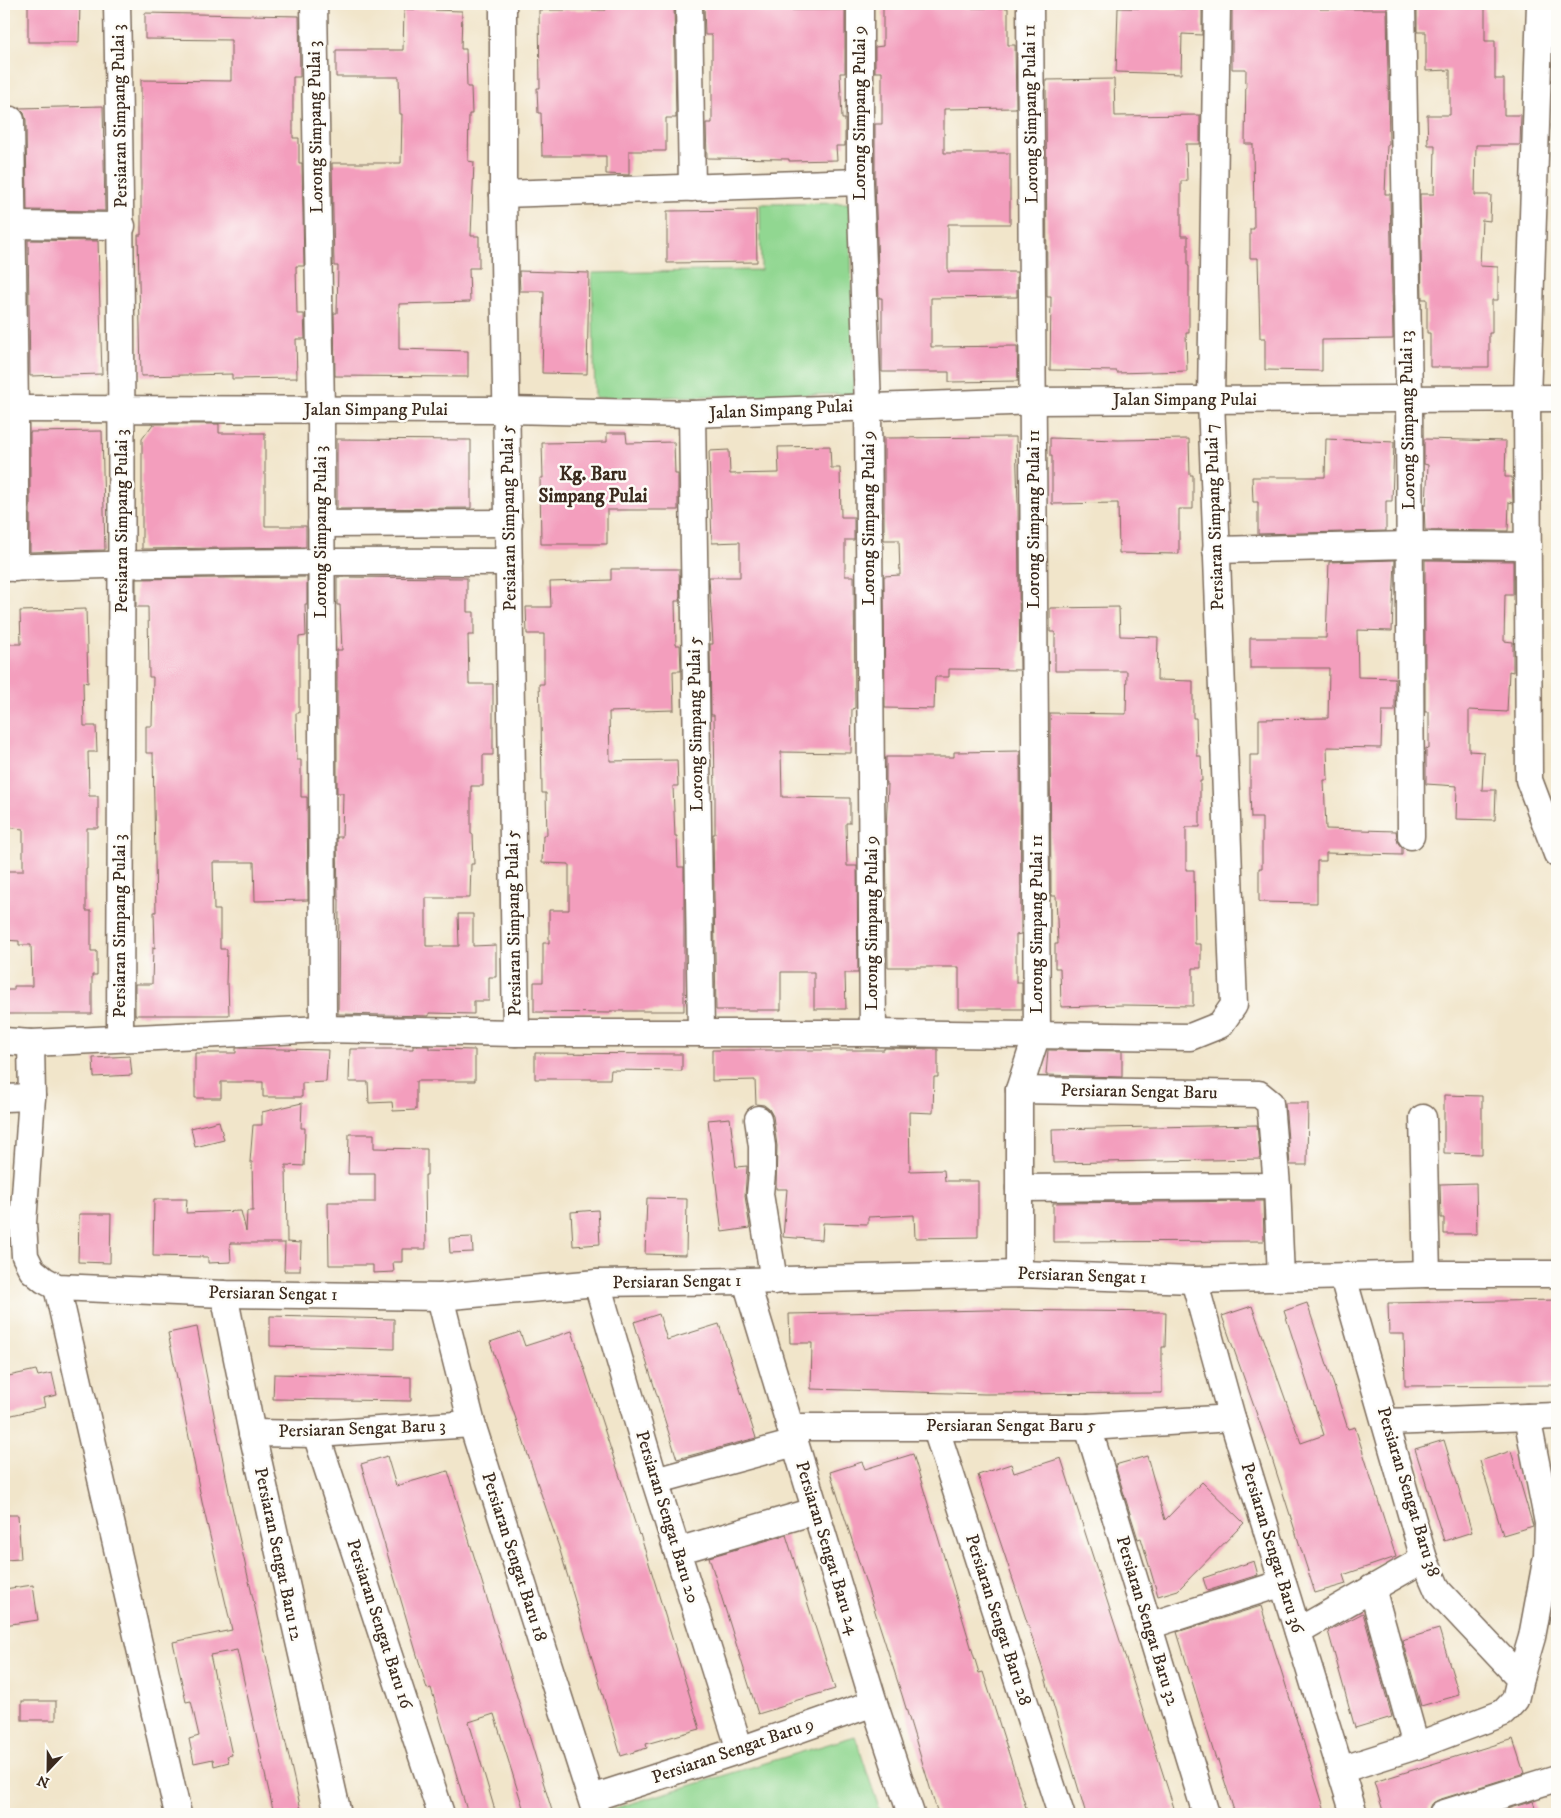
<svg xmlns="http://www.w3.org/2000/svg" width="1561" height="1818" viewBox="0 0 1561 1818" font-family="'IM FELL DW Pica',serif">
  <rect width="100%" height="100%" fill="#fdfcf7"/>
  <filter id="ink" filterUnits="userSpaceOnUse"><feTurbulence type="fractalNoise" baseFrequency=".02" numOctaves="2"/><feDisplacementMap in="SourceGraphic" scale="10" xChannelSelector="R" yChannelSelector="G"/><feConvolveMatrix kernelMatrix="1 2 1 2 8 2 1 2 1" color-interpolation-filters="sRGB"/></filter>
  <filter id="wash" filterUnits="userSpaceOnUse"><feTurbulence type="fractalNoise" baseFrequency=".0096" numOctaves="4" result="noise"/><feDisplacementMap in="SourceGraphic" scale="20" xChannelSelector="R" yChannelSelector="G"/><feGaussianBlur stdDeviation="1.12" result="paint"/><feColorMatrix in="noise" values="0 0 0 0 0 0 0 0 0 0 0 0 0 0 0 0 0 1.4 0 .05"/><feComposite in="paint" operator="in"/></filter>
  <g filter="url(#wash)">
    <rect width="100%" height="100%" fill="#f1e5ca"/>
    <g fill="#91d791" stroke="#668058">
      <polygon points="850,203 854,394 595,398 592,273 761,270 760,204"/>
      <polygon points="855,1736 881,1814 608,1814 606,1811"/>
    </g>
    <g id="blocks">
      <g fill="#f39ebd">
        <polygon points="28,4 80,4 79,42 28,42"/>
        <polygon points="1232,4 1320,4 1320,9 1387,9 1389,145 1387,145 1385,194 1390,194 1393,339 1322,340 1322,371 1265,370 1265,338 1260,338 1258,258 1250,258 1250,229 1254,229 1253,144 1245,144 1246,69 1232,69"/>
        <polygon points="606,5 674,6 676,118 666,118 666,151 629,151 629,175 606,174 606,156 542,156 541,113 538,113 537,88 540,88 539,10 606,10"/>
        <polygon points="704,6 774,6 774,10 845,10 845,73 840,73 842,119 845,119 845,146 836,146 837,160 789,161 789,159 707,158 706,123 712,123 712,35 705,35"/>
        <polygon points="1417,7 1485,7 1485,41 1495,41 1495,79 1504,79 1504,115 1521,115 1520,145 1476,145 1475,195 1491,195 1490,221 1482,220 1480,266 1498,267 1498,300 1492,300 1492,333 1489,333 1489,367 1430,367 1430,333 1427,333 1427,299 1422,299 1420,194 1434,194 1435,145 1428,145 1427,115 1450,115 1450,70 1426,71 1426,32 1417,32"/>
        <polygon points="883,8 1008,8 1008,45 1015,45 1016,108 944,109 944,153 1010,153 1010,224 948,224 948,272 1017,272 1017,297 931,298 931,347 1017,346 1018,381 949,382 949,372 882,372 882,298 879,298 875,182 875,124 882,124 882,72 875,72 875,47 883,46"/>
        <polygon points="1118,8 1202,9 1202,35 1182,34 1181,74 1116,72"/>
        <polygon points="404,9 462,11 461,49 466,49 467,87 471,87 472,114 469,114 468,161 474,162 471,236 479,236 479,268 469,268 470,302 399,304 399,349 468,351 468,377 335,376 334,313 337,313 338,266 334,266 332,163 401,163 402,114 400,114 399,77 336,77 336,50 403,50"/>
        <polygon points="145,13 299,16 300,77 293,77 293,138 299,138 299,163 302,163 304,266 296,266 297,314 304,314 305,339 296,339 297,378 232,379 232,374 141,376 138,235 141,235 141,80 231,81 231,40 145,39"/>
        <polygon points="1114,79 1115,116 1200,115 1200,144 1186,144 1187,181 1181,181 1181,236 1188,236 1188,266 1189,266 1189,333 1186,333 1187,371 1117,373 1117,371 1050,370 1051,297 1047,297 1046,80"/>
        <polygon points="103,106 105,211 27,210 26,120 24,113 19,108"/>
        <polygon points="756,210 757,262 667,263 667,211"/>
        <polygon points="28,240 98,241 102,374 30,376"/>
        <polygon points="519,271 589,273 587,374 542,373 544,291 520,291"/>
        <polygon points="153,424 219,424 219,433 265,433 265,526 306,526 306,547 142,549 142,439"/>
        <polygon points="102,431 105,550 30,552 30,432"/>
        <polygon points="607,433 626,433 627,443 674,442 675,474 678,474 678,510 607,510 607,544 541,544 540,478 543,478 542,443 607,442"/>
        <polygon points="1016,437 1018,506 1020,670 949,669 949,677 935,677 934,709 885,708 884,576 900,575 899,540 884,540 884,438"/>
        <polygon points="1050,438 1118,440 1189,439 1190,475 1193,475 1193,509 1179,509 1179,554 1119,553 1118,503 1052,504 1052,456 1050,456"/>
        <polygon points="337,439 471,440 471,508 337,509"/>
        <polygon points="1326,439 1394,442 1392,501 1386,501 1386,531 1258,534 1258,502 1253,502 1252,477 1325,477"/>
        <polygon points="1424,439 1506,441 1505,477 1512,477 1513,503 1509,502 1508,531 1425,530 1424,505 1426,505 1428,465 1424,464"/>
        <polygon points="830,446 831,468 840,468 841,517 854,517 854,540 845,540 845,576 854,576 855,708 852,709 851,753 781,752 782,797 850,798 850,823 846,823 847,866 857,866 858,973 845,973 846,1009 814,1009 814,972 781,972 781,1010 716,1010 713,834 715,834 715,796 714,715 711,715 710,644 713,644 709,577 740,577 740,542 712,543 709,451 729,450 730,474 779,473 778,447"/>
        <polygon points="1395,560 1392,631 1357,630 1358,677 1395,678 1395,711 1382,711 1381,748 1327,747 1328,780 1324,780 1326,829 1396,831 1398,843 1402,848 1402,855 1326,853 1326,861 1317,861 1317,903 1259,902 1259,868 1262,868 1262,818 1251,818 1250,793 1250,755 1259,755 1259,719 1328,718 1329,668 1250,668 1250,638 1326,638 1329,562"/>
        <polygon points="1425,560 1513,561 1513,595 1505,595 1504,641 1513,642 1513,672 1509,671 1507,712 1469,710 1469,751 1484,752 1482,790 1496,790 1495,820 1456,819 1457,786 1426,784 1426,748 1429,749 1429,712 1425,712"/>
        <polygon points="611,569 679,569 680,601 675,601 676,645 680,645 681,671 673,671 674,710 609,712 610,761 677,760 678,786 673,786 675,836 677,836 678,867 684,867 684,1011 610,1011 610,1013 534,1012 534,982 543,982 543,943 549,943 549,910 569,910 569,864 542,863 543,835 547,835 546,793 542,793 541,711 540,711 539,684 544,684 544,634 527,634 526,607 551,607 550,582 611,580"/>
        <polygon points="307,577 307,604 305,604 306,636 299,637 299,713 296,713 297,760 301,760 301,797 307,797 308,900 255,901 254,862 213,862 214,910 220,910 220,949 227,949 226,984 228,984 229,1015 135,1015 135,984 152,984 153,947 155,948 154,912 156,912 153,753 146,753 146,726 152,726 153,677 149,677 148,607 136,607 136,579"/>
        <polygon points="337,577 467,578 467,612 474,612 474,635 468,635 469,684 493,684 493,755 483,755 483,786 471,786 471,834 473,834 474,864 471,864 470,898 426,898 426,946 459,946 458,914 473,914 473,946 496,945 496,977 489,977 489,1001 474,1001 474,1014 429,1013 429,1016 338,1014 339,899 338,899 337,837 342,837 343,793 337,793 337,650 342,650 340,605 337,605"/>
        <polygon points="1119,607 1120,636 1158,637 1157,680 1193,681 1193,718 1196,718 1197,756 1201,756 1202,781 1200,781 1200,827 1186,827 1186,870 1194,870 1195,944 1201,944 1201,968 1193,968 1193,1006 1123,1005 1061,1007 1060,968 1055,968 1055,944 1058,944 1056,896 1051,896 1050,713 1126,714 1127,671 1055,671 1055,632 1050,632 1050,608"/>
        <polygon points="86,609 88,683 83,682 84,726 96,726 97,752 88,752 89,796 98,796 98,828 87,828 87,869 86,869 86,911 91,911 91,951 97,951 97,975 92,975 92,1014 4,1014 4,990 14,990 14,986 32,986 31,945 19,945 19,941 4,940 4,871 23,871 23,829 4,827 4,644 21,644 20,611"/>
        <polygon points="1020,751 1021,934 1016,935 1016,982 1022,982 1022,1009 959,1009 959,967 888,967 886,830 888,784 886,784 886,757 954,757 954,752"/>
        <polygon points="413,1046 429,1046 429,1049 475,1050 475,1081 416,1081 416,1110 393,1111 392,1102 369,1103 368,1082 349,1082 350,1049 413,1049"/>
        <polygon points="236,1048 328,1050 326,1082 302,1083 302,1097 263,1097 263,1082 221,1082 221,1098 195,1098 195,1053 236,1053"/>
        <polygon points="884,1048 938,1049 938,1077 934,1077 933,1113 909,1112 910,1171 944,1170 945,1181 978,1181 978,1237 915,1238 914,1215 868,1217 868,1224 823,1223 822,1240 783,1237 787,1189 776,1189 777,1146 773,1116 769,1109 764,1105 756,1104 755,1080 712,1081 712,1050 884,1050"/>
        <polygon points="1048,1050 1122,1051 1122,1077 1046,1075"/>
        <polygon points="535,1053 682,1054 682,1071 611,1070 610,1079 535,1079"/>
        <polygon points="130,1056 132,1075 94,1077 93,1058"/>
        <polygon points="1444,1095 1482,1096 1482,1154 1444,1153"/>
        <polygon points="302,1103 301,1128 305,1128 304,1166 286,1165 287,1242 301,1243 300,1271 284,1271 285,1243 230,1243 231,1262 208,1263 208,1257 153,1256 154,1199 187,1199 186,1213 241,1211 246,1231 247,1211 253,1211 252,1162 250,1162 253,1125 262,1125 262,1112"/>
        <polygon points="1285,1103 1308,1103 1307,1165 1290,1165"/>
        <polygon points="730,1118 736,1167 747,1166 745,1196 750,1228 722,1232 708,1120"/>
        <polygon points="219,1121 224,1140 195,1147 191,1128"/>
        <polygon points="1257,1125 1260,1159 1053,1163 1052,1129"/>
        <polygon points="349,1134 374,1134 374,1148 427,1149 427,1175 425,1175 426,1249 402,1249 402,1262 393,1262 394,1272 373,1273 373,1265 329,1265 328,1202 375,1202 375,1174 348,1174"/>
        <polygon points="1476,1183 1477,1234 1444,1234 1444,1218 1441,1218 1440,1184"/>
        <polygon points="647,1198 687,1199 686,1255 645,1254"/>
        <polygon points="1263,1201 1264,1241 1053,1242 1053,1203"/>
        <polygon points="598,1210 600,1244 573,1246 571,1212"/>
        <polygon points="79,1214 111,1214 110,1263 78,1262"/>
        <polygon points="472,1237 473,1252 450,1253 449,1238"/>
        <polygon points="1557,1300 1557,1385 1405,1386 1404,1334 1389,1334 1388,1303"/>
        <polygon points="1307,1303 1348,1429 1355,1427 1396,1557 1343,1575 1346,1584 1315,1593 1268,1446 1222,1316 1252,1306 1301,1443 1324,1435 1284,1311"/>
        <polygon points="989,1310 1166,1312 1165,1347 1162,1347 1162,1393 985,1394 811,1389 812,1343 790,1343 789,1314"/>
        <polygon points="659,1314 667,1340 719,1324 756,1438 677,1459 634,1322"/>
        <polygon points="270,1316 394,1319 394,1349 270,1346"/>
        <polygon points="197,1327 231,1502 302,1814 274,1814 237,1650 210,1655 232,1755 227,1756 229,1762 214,1766 213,1759 194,1763 189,1739 199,1736 191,1701 186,1702 173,1642 232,1630 202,1502 168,1333"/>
        <polygon points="572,1331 639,1535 640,1534 700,1729 646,1744 647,1748 621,1756 559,1547 490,1342 520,1332 525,1346"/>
        <polygon points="36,1370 38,1376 52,1373 57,1395 43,1398 45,1407 8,1416 4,1396 4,1377"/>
        <polygon points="274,1374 411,1377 411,1401 273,1399"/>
        <polygon points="1444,1440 1472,1532 1444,1541 1415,1449"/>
        <polygon points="1511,1451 1533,1526 1503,1535 1480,1461"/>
        <polygon points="913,1454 979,1673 983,1672 1028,1814 938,1814 902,1695 830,1472 862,1462 865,1469"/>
        <polygon points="387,1456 396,1486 448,1471 553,1814 525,1814 494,1714 469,1722 496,1814 468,1814 431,1688 427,1689 361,1464"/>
        <polygon points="1147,1456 1165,1520 1202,1482 1244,1523 1178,1590 1158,1596 1141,1538 1138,1539 1115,1465"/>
        <polygon points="1061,1458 1175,1811 1163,1814 1086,1814 1042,1667 978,1475 1011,1464 1014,1473"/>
        <polygon points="4,1515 18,1515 21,1559 4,1560"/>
        <polygon points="786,1535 835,1689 784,1704 784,1706 758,1714 709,1557"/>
        <polygon points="1254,1561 1258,1575 1207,1591 1203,1578"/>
        <polygon points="33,1585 38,1620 4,1625 4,1589"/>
        <polygon points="1261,1606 1326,1814 1235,1814 1218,1760 1216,1760 1177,1632"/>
        <polygon points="1363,1613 1392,1717 1355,1728 1328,1631"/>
        <polygon points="1439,1629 1459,1695 1421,1706 1402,1640"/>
        <rect x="22" y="1701" width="34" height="19"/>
        <polygon points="1513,1739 1524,1773 1438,1800 1431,1804 1427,1813 1422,1814 1384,1814 1374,1782"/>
        <polygon points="1533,1801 1537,1814 1491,1814"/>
      </g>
    </g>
  </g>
  <g filter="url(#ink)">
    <use href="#blocks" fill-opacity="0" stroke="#7b6b5a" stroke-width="1"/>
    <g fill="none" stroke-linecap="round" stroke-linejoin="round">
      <g stroke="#7b6b5a" stroke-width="29">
        <g id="minor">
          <path d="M 117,4 C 124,348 121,693 120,1037"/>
          <polyline points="314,4 321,410 323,1029"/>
          <polyline points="503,4 503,194 516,1033"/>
          <polyline points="689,4 692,188"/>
          <polyline points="860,4 860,182 868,406 873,1033"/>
          <polyline points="1402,4 1409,399 1411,836"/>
          <polyline points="1540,4 1527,399 1529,780 1557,854"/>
          <polyline points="11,120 15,409 15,568"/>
          <polyline points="503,194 860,182"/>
          <polyline points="4,225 122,226"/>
          <polyline points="4,409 507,410 692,414 1034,401 1557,398"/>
          <polyline points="692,414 701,1033"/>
          <polyline points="321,524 509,523"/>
          <polyline points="1216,550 1409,545 1528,546"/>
          <path d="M 4,568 C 172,562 341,561 509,562"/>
          <polyline points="4,1041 31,1043 323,1029 516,1033 873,1033 1190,1037 1220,1025 1234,1005 1211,400 1217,4"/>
          <polyline points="31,1043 32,1097 23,1223 25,1256 32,1270 44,1280 57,1287 224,1294 440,1297 597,1283 746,1281 1019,1274 1194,1280 1427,1274 1557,1274"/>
          <polyline points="1019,1090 1259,1094 1270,1103 1277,1186 1281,1277"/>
          <polyline points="4,1098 32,1097"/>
          <polyline points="1423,1118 1427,1274"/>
          <polyline points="758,1119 762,1146 762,1173 760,1194 774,1281"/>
          <polyline points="1019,1188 1277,1186"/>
          <polyline points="1019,1274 1019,1090 1037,1034 1030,4"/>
          <polyline points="1194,1280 1232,1418 1354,1814"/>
          <polyline points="746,1281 874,1703 911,1814"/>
          <polyline points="597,1283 655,1481 740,1750"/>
          <polyline points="57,1287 178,1814"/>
          <polyline points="224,1294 252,1433 338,1814"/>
          <polyline points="440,1297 472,1424 596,1814"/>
          <polyline points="1386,1422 1557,1416"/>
          <polyline points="935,1426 1061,1814"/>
          <polyline points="790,1427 1088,1427 1232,1418"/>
          <polyline points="1088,1427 1206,1814"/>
          <polyline points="252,1433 316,1434 472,1424"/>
          <polyline points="316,1434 441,1814"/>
          <polyline points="655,1481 795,1443"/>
          <polyline points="677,1551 815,1511"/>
          <polyline points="1372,1588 1416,1746"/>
          <polyline points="1148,1626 1283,1583"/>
          <polyline points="1298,1631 1424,1559"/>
          <polyline points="1520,1678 1532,1637 1547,1556 1548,1523 1527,1417"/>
          <polyline points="1340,1770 1416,1746 1503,1713 1515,1700 1520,1678 1438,1591 1424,1559 1343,1277"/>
          <polyline points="592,1798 740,1750 874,1703"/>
          <polyline points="1442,1814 1557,1778"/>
        </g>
      </g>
      <use href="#minor" stroke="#fff" stroke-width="26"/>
    </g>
  </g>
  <g text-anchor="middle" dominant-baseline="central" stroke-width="5" stroke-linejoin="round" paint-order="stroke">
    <g font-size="18" fill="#3b2a1e" stroke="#fdfcf7">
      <text transform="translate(860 113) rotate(-90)">Lorong Simpang Pulai 9</text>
      <text transform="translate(1031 114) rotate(-91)">Lorong Simpang Pulai 11</text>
      <text transform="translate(120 116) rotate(-91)">Persiaran Simpang Pulai 3</text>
      <text transform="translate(316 127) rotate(-91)">Lorong Simpang Pulai 3</text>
      <text x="1185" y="400">Jalan Simpang Pulai</text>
      <text x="376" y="410">Jalan Simpang Pulai</text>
      <text transform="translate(781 410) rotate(-3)">Jalan Simpang Pulai</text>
      <text transform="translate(1408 420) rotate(-91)">Lorong Simpang Pulai 13</text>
      <text transform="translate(1215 517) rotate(-92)">Persiaran Simpang Pulai 7</text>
      <text transform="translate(509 518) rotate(-91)">Persiaran Simpang Pulai 5</text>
      <text transform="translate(869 518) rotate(-90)">Lorong Simpang Pulai 9</text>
      <text transform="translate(1034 519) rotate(-90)">Lorong Simpang Pulai 11</text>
      <text transform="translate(122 521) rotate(-90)">Persiaran Simpang Pulai 3</text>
      <text transform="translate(321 532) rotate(-90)">Lorong Simpang Pulai 3</text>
      <text transform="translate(696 724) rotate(-91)">Lorong Simpang Pulai 5</text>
      <text transform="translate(514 923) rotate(-91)">Persiaran Simpang Pulai 5</text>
      <text transform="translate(872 923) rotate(-90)">Lorong Simpang Pulai 9</text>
      <text transform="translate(1037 924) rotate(-90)">Lorong Simpang Pulai 11</text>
      <text transform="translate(120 926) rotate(-90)">Persiaran Simpang Pulai 3</text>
      <text transform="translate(1139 1092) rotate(1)">Persiaran Sengat Baru</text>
      <text transform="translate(1082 1276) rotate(2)">Persiaran Sengat 1</text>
      <text transform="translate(677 1282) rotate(-1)">Persiaran Sengat 1</text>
      <text transform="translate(273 1294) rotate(1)">Persiaran Sengat 1</text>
      <text x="1011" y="1426">Persiaran Sengat Baru 5</text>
      <text transform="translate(362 1429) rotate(-2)">Persiaran Sengat Baru 3</text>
      <text transform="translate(1408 1492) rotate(73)">Persiaran Sengat Baru 38</text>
      <text transform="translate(667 1517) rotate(73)">Persiaran Sengat Baru 20</text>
      <text transform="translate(827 1548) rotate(73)">Persiaran Sengat Baru 24</text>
      <text transform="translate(1272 1548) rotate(73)">Persiaran Sengat Baru 36</text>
      <text transform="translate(278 1554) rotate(78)">Persiaran Sengat Baru 12</text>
      <text transform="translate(514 1557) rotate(72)">Persiaran Sengat Baru 18</text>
      <text transform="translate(998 1620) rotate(72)">Persiaran Sengat Baru 28</text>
      <text transform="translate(1147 1621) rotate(73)">Persiaran Sengat Baru 32</text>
      <text transform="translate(379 1624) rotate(72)">Persiaran Sengat Baru 16</text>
      <text transform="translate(733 1751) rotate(-19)">Persiaran Sengat Baru 9</text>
    </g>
    <g font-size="19" font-weight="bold" fill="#3b2a1e" stroke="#fdfcf7">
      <text x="593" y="474">Kg. Baru<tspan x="593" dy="22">Simpang Pulai</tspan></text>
    </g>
  </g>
  <rect width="1561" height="1818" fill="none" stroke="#fdfcf7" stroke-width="20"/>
  <g transform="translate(48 1770) rotate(202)" stroke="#fdfcf7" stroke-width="4" paint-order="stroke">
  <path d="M0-4L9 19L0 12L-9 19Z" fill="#3b2a1e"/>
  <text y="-8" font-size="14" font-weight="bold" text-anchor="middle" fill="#3b2a1e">N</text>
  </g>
</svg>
